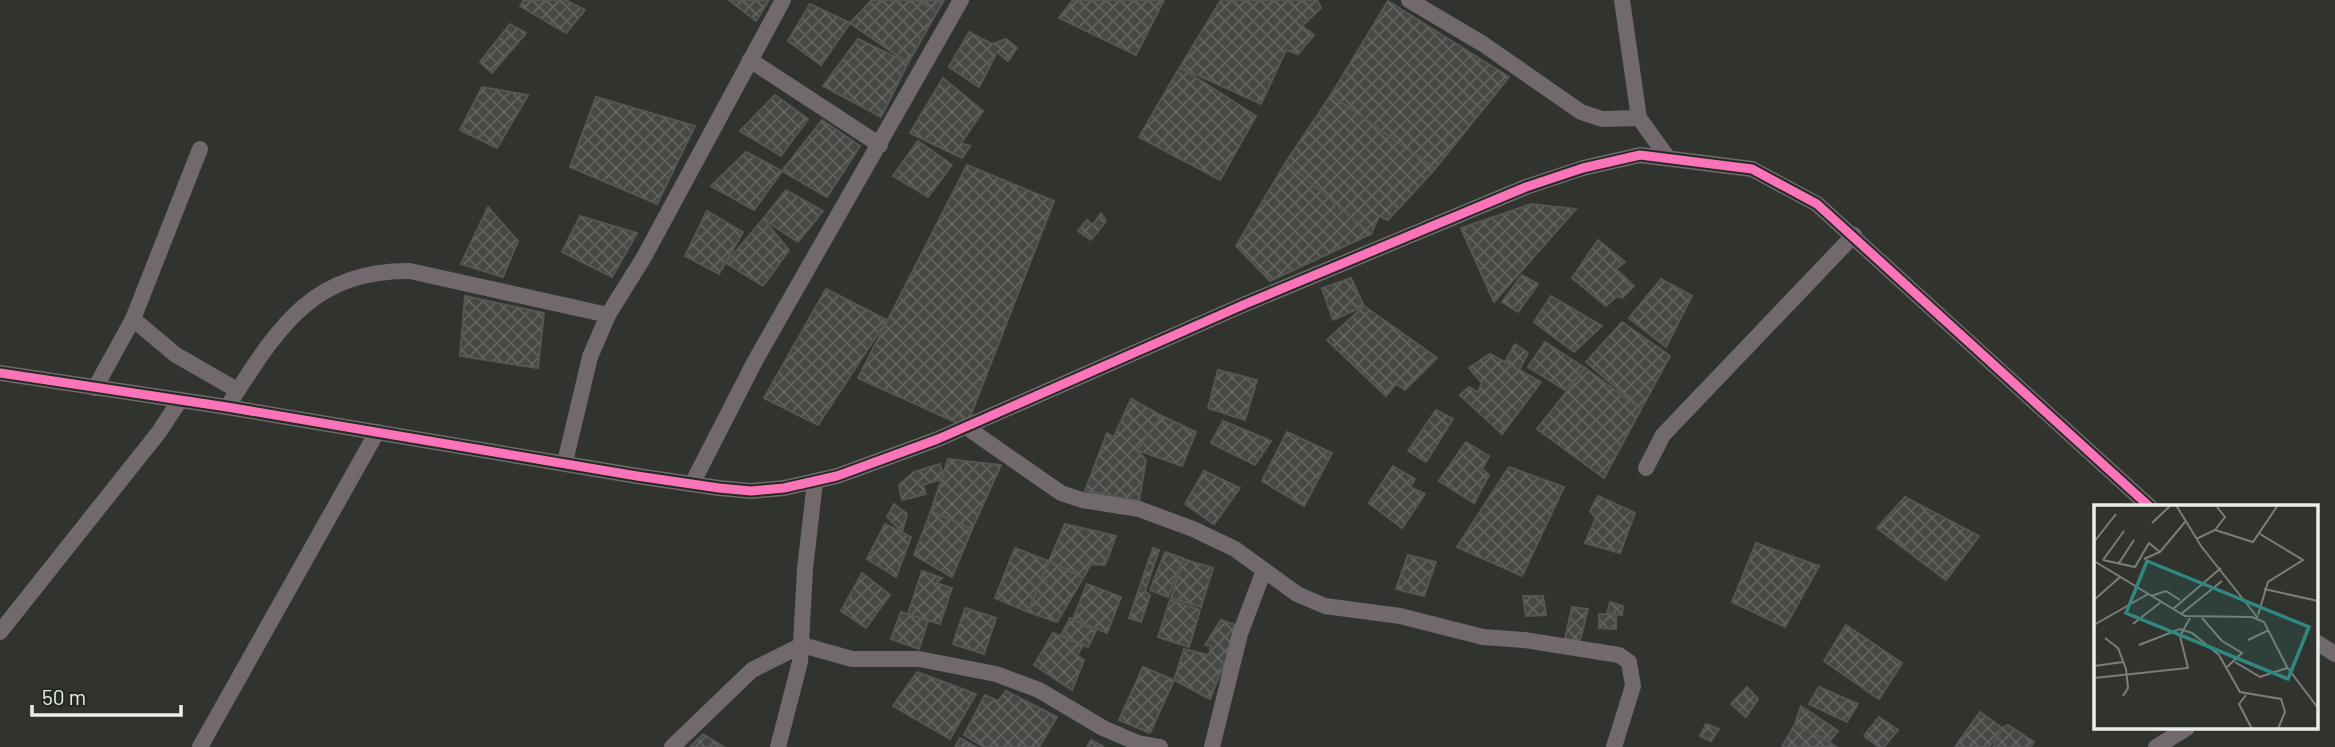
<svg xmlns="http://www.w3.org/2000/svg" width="2335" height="747" viewBox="0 0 2335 747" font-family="Barlow,sans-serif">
  <defs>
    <pattern id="building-cross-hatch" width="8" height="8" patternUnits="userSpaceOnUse" patternTransform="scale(1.75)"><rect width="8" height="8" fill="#464844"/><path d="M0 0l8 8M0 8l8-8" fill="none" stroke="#61635f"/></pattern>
  </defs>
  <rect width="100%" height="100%" fill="#30332e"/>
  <g fill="url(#building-cross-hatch)" stroke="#545753" stroke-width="2">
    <polygon points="524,0 565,0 585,10 566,33 520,6"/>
    <polygon points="729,0 769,0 756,21"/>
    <polygon points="872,0 917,0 937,12 908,63 850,23"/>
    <polygon points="917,0 944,0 937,12"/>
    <polygon points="1073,0 1164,0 1136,55 1059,18"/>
    <polygon points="1221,0 1317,0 1321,8 1302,26 1314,35 1298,54 1286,50 1261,104 1180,67"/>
    <polygon points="1388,1 1509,77 1435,169 1331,95"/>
    <polygon points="810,4 850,23 821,65 788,41"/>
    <polygon points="510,24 526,33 492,73 480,62"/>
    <polygon points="969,32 992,44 1006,39 1017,48 1008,61 997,52 979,87 949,67"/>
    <polygon points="858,39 908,63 881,117 823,86"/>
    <polygon points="1180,67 1256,116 1220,180 1139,137"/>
    <polygon points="943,78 983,111 961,143 970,146 962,158 910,133"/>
    <polygon points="482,87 528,95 497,148 460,130"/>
    <polygon points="775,95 808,119 781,156 740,131"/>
    <polygon points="1331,95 1435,169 1388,220 1379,216 1371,234 1286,162"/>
    <polygon points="596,97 695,126 657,204 570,167"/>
    <polygon points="822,120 860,146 827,197 782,171"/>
    <polygon points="918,141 952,165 928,197 893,176"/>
    <polygon points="746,152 782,171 754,210 711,186"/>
    <polygon points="1286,162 1371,234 1270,281 1236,246"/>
    <polygon points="967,165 1054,201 966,427 858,378"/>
    <polygon points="786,190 823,211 798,242 763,219"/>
    <polygon points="1531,204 1576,209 1494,302 1461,228"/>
    <polygon points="488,207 518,241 503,277 461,264"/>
    <polygon points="707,211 743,232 719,274 685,256"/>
    <polygon points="1101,213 1106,221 1091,240 1078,231 1087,220 1093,225"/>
    <polygon points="580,216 637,233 612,277 562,252"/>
    <polygon points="763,219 789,250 763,286 726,263"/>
    <polygon points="1598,240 1625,262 1616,269 1634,286 1622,298 1617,296 1606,306 1572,278"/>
    <polygon points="1522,275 1538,284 1518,312 1502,302"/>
    <polygon points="1351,278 1364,306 1333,320 1322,288"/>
    <polygon points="1661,279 1692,296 1666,347 1629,318"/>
    <polygon points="826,289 887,320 818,425 764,398"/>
    <polygon points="465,296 544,313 538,368 460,356"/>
    <polygon points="1551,296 1602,326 1574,352 1534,322"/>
    <polygon points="1364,306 1437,358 1405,390 1396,384 1386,396 1327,340"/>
    <polygon points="1622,322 1670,356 1641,409 1586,362"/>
    <polygon points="1545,342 1585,368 1565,390 1528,367"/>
    <polygon points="1515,344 1528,353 1519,370 1505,362"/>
    <polygon points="1490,354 1541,382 1502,434 1460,395 1469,387 1478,392 1482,383 1469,368"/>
    <polygon points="1585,368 1641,409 1604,478 1537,429"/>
    <polygon points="1218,370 1257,380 1245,420 1208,408"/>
    <polygon points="1131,399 1162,416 1137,450 1146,460 1139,501 1085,491 1107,433 1114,437"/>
    <polygon points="1436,410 1453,419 1426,462 1408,451"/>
    <polygon points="1162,416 1196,432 1182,466 1137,450"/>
    <polygon points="1223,421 1271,441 1255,465 1211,443"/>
    <polygon points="1287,432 1332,453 1304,506 1262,481"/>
    <polygon points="1466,442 1489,456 1482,469 1489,475 1474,503 1439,481"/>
    <polygon points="948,459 1001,465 972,529 931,511"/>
    <polygon points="940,464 944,478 923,485 926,494 902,500 899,485 914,472"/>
    <polygon points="1393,466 1415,479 1410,487 1425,494 1402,528 1369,503"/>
    <polygon points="1509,467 1564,487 1522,576 1457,547"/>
    <polygon points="1204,471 1240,488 1214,524 1185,504"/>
    <polygon points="1598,496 1635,513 1620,553 1585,543 1596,518 1590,511"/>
    <polygon points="1905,497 1979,536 1946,580 1877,528"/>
    <polygon points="894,504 907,514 902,532 887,517"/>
    <polygon points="931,511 972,529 952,577 914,555"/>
    <polygon points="885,524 911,537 896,577 867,559"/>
    <polygon points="1065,524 1116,536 1105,565 1091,564 1083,578 1049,561"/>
    <polygon points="1756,543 1819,566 1785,627 1732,602"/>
    <polygon points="1015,548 1049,561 1028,612 995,598"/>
    <polygon points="1153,548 1159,550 1145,591 1150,595 1141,622 1129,618"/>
    <polygon points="1165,552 1183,558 1168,597 1150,590"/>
    <polygon points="1408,555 1436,562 1424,596 1396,589"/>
    <polygon points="1183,559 1213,568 1201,607 1171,598"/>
    <polygon points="1049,561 1083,578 1057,622 1028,612"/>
    <polygon points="922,571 942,578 936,583 952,588 940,624 908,614"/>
    <polygon points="862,573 890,595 866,628 841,611"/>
    <polygon points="1087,584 1121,597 1107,633 1073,619"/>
    <polygon points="1523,596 1543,596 1546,615 1526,616"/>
    <polygon points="1170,600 1200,610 1189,647 1158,637"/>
    <polygon points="1610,602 1623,606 1622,615 1607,614"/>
    <polygon points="1572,607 1588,609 1580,641 1565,639"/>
    <polygon points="965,608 996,618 984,654 953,644"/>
    <polygon points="901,612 928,621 919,649 891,639"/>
    <polygon points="1599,614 1616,615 1616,629 1599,628"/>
    <polygon points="1070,618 1096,631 1088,647 1061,635"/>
    <polygon points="1221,620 1239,626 1210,699 1174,680 1184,649 1209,655 1211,646 1205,645"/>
    <polygon points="1846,625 1902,663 1879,699 1824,661"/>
    <polygon points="1053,633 1083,645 1077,655 1084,660 1072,690 1034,665"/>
    <polygon points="1143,667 1174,680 1150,733 1119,720"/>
    <polygon points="917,672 976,694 950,739 893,706"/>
    <polygon points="1747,687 1758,699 1746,717 1731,704"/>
    <polygon points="1819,687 1858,704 1847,722 1809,704"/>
    <polygon points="1006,691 1057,717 1039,747 984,747 964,735 985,695 998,701"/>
    <polygon points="1801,706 1838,731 1829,742 1795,724"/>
    <polygon points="1980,712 2002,728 1989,747 1955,747"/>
    <polygon points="1879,717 1898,730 1884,747 1879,747 1864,736"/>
    <polygon points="1706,724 1719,729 1711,741 1700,736"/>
    <polygon points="1795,724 1829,742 1835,746 1782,747"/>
    <polygon points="2008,725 2034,742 2030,747 1993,747 2002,728"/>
    <polygon points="703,734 724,747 690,747"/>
    <polygon points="960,738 976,747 955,747"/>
    <polygon points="1091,740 1104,747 1087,747"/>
  </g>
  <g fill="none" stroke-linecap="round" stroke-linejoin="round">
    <g stroke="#71696d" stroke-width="16">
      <polyline points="1409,0 1483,44 1581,112 1602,119 1639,118 1668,158"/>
      <polyline points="1622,0 1639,118"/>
      <polyline points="750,60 880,145"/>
      <polyline points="133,319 176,355 237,390"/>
      <polyline points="0,373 227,407 637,476 719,488 751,491 784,488 837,476 938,439 1243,305 1526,187 1583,168 1640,155 1752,169 1817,204 2150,507"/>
      <polyline points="95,388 133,319 200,149"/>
      <path d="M 227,407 C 276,332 309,270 410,271 L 608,315"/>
      <polyline points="966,427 1061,493 1082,500 1139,509 1193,529 1235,549 1297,594 1325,606 1400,616 1483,637 1524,640 1619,655 1629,662 1633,686 1614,747"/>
      <polyline points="565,462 590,357 608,315 644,257 783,0"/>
      <polyline points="1646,468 1663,435 1854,235"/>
      <polyline points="692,484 755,361 961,0"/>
      <polyline points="0,632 159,432 180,400"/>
      <polyline points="2316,642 2335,654"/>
      <polyline points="200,747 377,432"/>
      <polyline points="672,747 752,670 802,645 852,659 919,659 996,674 1039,690 1103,728 1138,743 1160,747"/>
      <polyline points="778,747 800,662 805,569 815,482"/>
      <polyline points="1212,747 1240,634 1264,570"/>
      <polyline points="2156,747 2187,728"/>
    </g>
    <g stroke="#252a23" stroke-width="13">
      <polyline id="cycleway" points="0,373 227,407 637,476 719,488 751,491 784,488 837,476 938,439 1243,305 1526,187 1583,168 1640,155 1752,169 1817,204 2150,507"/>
    </g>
    <use href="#cycleway" stroke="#fb73b8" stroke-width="9"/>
  </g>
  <g transform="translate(2094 505)">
    <rect width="224" height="224" fill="#30332e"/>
    <path fill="none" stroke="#7b7e79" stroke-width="2" d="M 82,0 L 107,41 L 164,113M 58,18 L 77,0M 121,25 L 159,37 L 184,0M 102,34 L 121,25 L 131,12 L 123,2M 0,37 L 22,9M 50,54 L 66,47 L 91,17M 9,55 L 41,62 L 55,38 L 66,47M 9,55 L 30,26M 0,56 L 91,111 L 158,112 L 170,117 L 193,162 L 224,203M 25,58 L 40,35M 170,84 L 224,96M 57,91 L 72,86 L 86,95M 0,95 L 26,72M 79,104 L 127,63M 87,109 L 128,76M 164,110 L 174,77 L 209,55 L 166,29M 108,113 L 128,136 L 148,148 L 133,162M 39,119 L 67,97M 0,120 L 54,89M 11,133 L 24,143 L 32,164 L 34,183 L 29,191M 154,135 L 175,125M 45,140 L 86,124 L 98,128 L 125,150 L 146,187 L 187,194 L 191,207 L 184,224M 141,157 L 166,172 L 193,163M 0,161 L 29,157M 0,173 L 94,163 L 86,131 L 96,113M 152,190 L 145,199 L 158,224"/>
    <path fill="#308880" fill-opacity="0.15" stroke="#308880" stroke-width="3.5" d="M 53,56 L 215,122 L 194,174 L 32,108 Z"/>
    <rect width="224" height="224" fill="none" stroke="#ebeee9" stroke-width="3.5"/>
  </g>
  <path d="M32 705v10h149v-10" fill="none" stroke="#ebeee9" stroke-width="3.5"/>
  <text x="42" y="705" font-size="21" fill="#ebeee9" stroke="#252a23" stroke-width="5" paint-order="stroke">50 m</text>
</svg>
